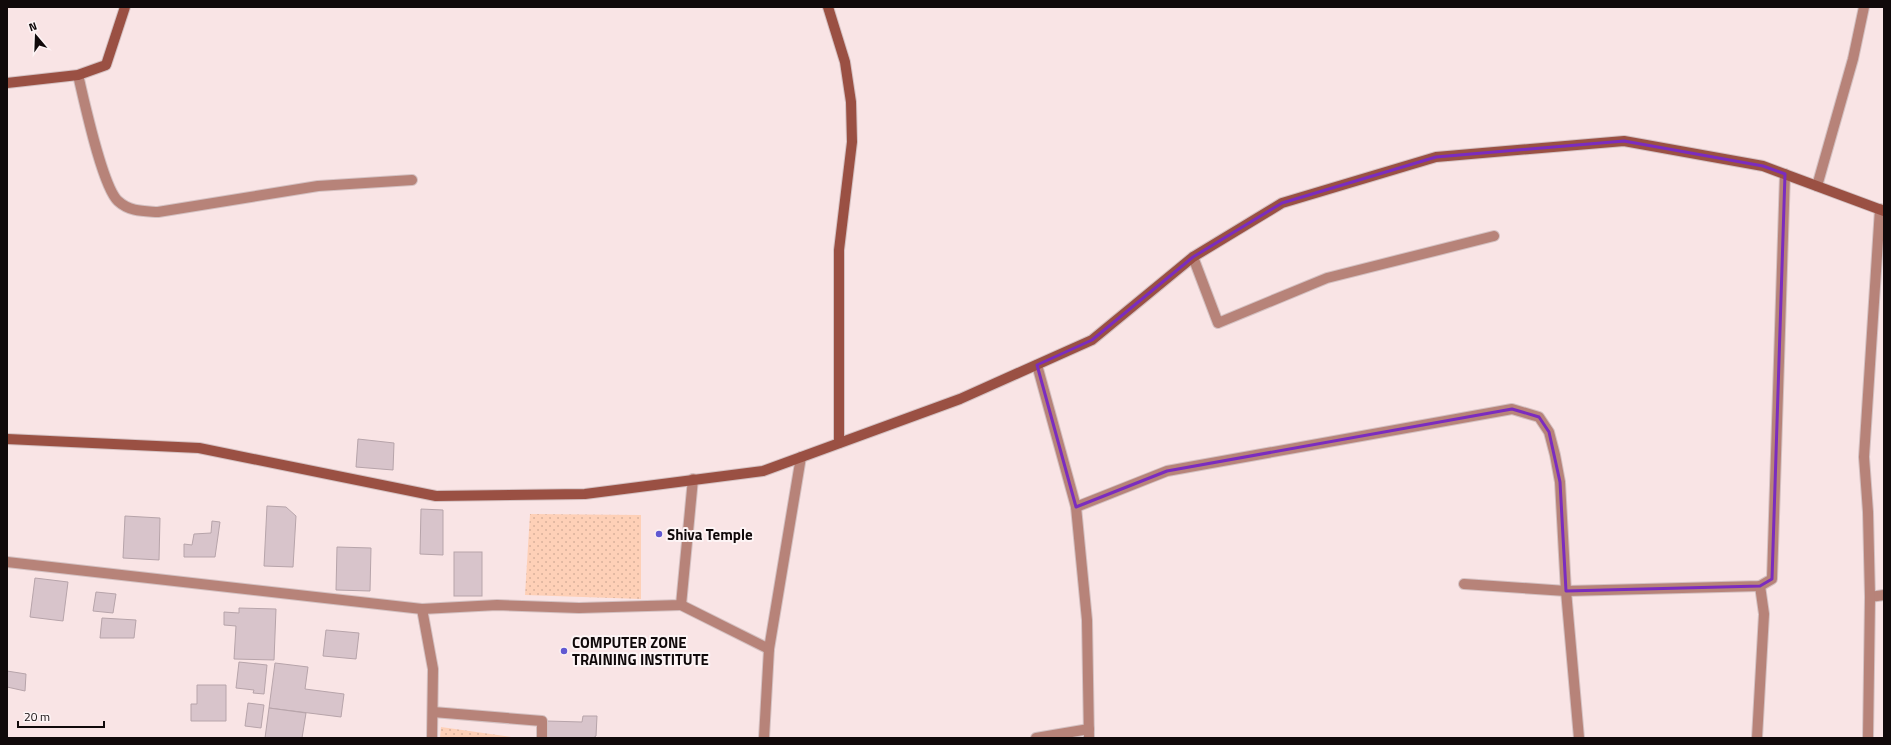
<svg xmlns="http://www.w3.org/2000/svg" width="1891" height="745" viewBox="0 0 1891 745" font-family="'Titillium Web',sans-serif">
  <defs>
    <pattern id="grass-dots" width="8" height="8" patternUnits="userSpaceOnUse"><rect width="8" height="8" fill="#fed0b7"/><path d="M2 2h.1M6 6h.1" fill="none" stroke="#d9b19c" stroke-width="1.8" stroke-linecap="round"/></pattern>
  </defs>
  <rect width="100%" height="100%" fill="#f9e4e5"/>
  <g fill="url(#grass-dots)">
    <polygon points="530,514 641,515 641,599 525,595"/>
    <polygon points="441,727 519,738 440,738"/>
  </g>
  <g fill="#d8c4cb" stroke="#b7a4aa">
    <polygon points="358,439 394,443 393,470 356,467"/>
    <polygon points="267,506 286,507 296,516 293,567 264,566"/>
    <polygon points="421,509 443,510 443,555 420,554"/>
    <polygon points="125,516 160,518 159,560 123,558"/>
    <polygon points="212,521 220,522 215,557 184,557 184,544 192,545 194,534 211,533"/>
    <polygon points="337,547 371,548 370,591 336,590"/>
    <rect x="454" y="552" width="28" height="44"/>
    <polygon points="35,578 68,582 63,621 30,617"/>
    <polygon points="96,592 116,594 113,613 93,611"/>
    <polygon points="239,608 276,609 274,660 234,659 236,626 224,625 224,612 239,613"/>
    <polygon points="102,618 136,620 134,638 100,638"/>
    <polygon points="326,630 359,633 356,659 323,656"/>
    <polygon points="239,662 267,665 264,694 253,693 254,690 236,688"/>
    <polygon points="275,663 308,667 305,689 344,694 341,717 269,708"/>
    <polygon points="7,671 26,674 25,691 7,687"/>
    <polygon points="197,685 226,685 226,721 191,721 191,704 197,704"/>
    <polygon points="248,703 264,705 261,728 245,726"/>
    <polygon points="269,708 306,713 302,738 265,738"/>
    <polygon points="583,716 597,716 596,736 593,738 546,738 547,721 582,722"/>
  </g>
  <g fill="none" stroke-linecap="round" stroke-linejoin="round">
    <g stroke="#d4c1c2" stroke-width="12">
      <g id="street">
        <path d="M 78,75 C 84,100 102,186 118,201 C 130,212 144,211 158,212 L 318,186 L 412,180"/>
        <polyline points="1817,186 1853,59 1864,7"/>
        <polyline points="1193,257 1218,323 1327,278 1494,236"/>
        <polyline points="1037,365 1076,507 1087,620 1089,738"/>
        <polyline points="1076,507 1167,471 1512,409 1539,417 1549,432 1555,455 1560,482 1566,591 1579,738"/>
        <polyline points="7,562 422,609"/>
        <polyline points="1464,584 1566,591 1760,586 1772,579 1785,174"/>
        <polyline points="1870,597 1884,595"/>
        <polyline points="681,605 769,649"/>
        <polyline points="433,712 542,721 542,738"/>
        <polyline points="432,738 433,669 422,609 497,605 579,608 681,605 693,479"/>
        <polyline points="764,738 769,649 801,457"/>
        <polyline points="1036,738 1089,729"/>
        <polyline points="1757,738 1764,614 1760,586"/>
        <polyline points="1868,738 1870,597 1868,512 1864,457 1880,209"/>
      </g>
    </g>
    <g stroke="#d4c1c2" stroke-width="12">
      <g id="secondary">
        <polyline points="828,7 845,62 851,102 852,142 839,250 839,443"/>
        <polyline points="7,83 78,75 106,65 125,7"/>
        <polyline points="7,439 199,448 436,496 585,494 763,471 960,399 1092,340 1193,257 1282,203 1436,157 1624,141 1763,166 1884,211"/>
      </g>
    </g>
    <use href="#street" stroke="#b78379" stroke-width="10"/>
    <use href="#secondary" stroke="#9a5043" stroke-width="10"/>
  </g>
  <path fill="none" stroke="#7b2cbf" stroke-width="3" stroke-linejoin="round" d="M 1624,141 L 1763,166 L 1785,174 L 1772,579 L 1760,586 L 1566,591 L 1560,482 L 1549,432 L 1539,417 L 1512,409 L 1167,471 L 1076,507 L 1037,365 L 1092,340 L 1193,257 L 1282,203 L 1436,157 Z"/>
  <g fill="#6158d1" stroke="#fdf4f5" stroke-width="1.5">
    <circle cx="659" cy="534" r="4"/>
    <circle cx="564" cy="651" r="4"/>
  </g>
  <g text-anchor="middle" dominant-baseline="central" stroke-width="4" stroke-linejoin="round" paint-order="stroke">
    <g font-size="15" font-weight="bold" fill="#10090a" stroke="#fdf4f5" text-anchor="start">
      <text x="667" y="534">Shiva Temple</text>
      <text x="572" y="642">COMPUTER ZONE<tspan x="572" dy="17">TRAINING INSTITUTE</tspan></text>
    </g>
  </g>
  <rect width="1891" height="745" fill="none" stroke="#10090a" stroke-width="16"/>
  <g transform="translate(36 36) rotate(341)" stroke="#fdf4f5" stroke-width="3" paint-order="stroke">
  <path d="M0-3L7 15L0 10L-7 15Z" fill="#10090a"/>
  <text y="-6" font-size="11" font-weight="bold" text-anchor="middle" fill="#10090a">N</text>
  </g>
  <path d="M18 721v6h86v-6" fill="none" stroke="#10090a" stroke-width="2"/>
  <text x="24" y="721" font-size="12" fill="#10090a" stroke="#fdf4f5" stroke-width="3" paint-order="stroke">20 m</text>
</svg>
